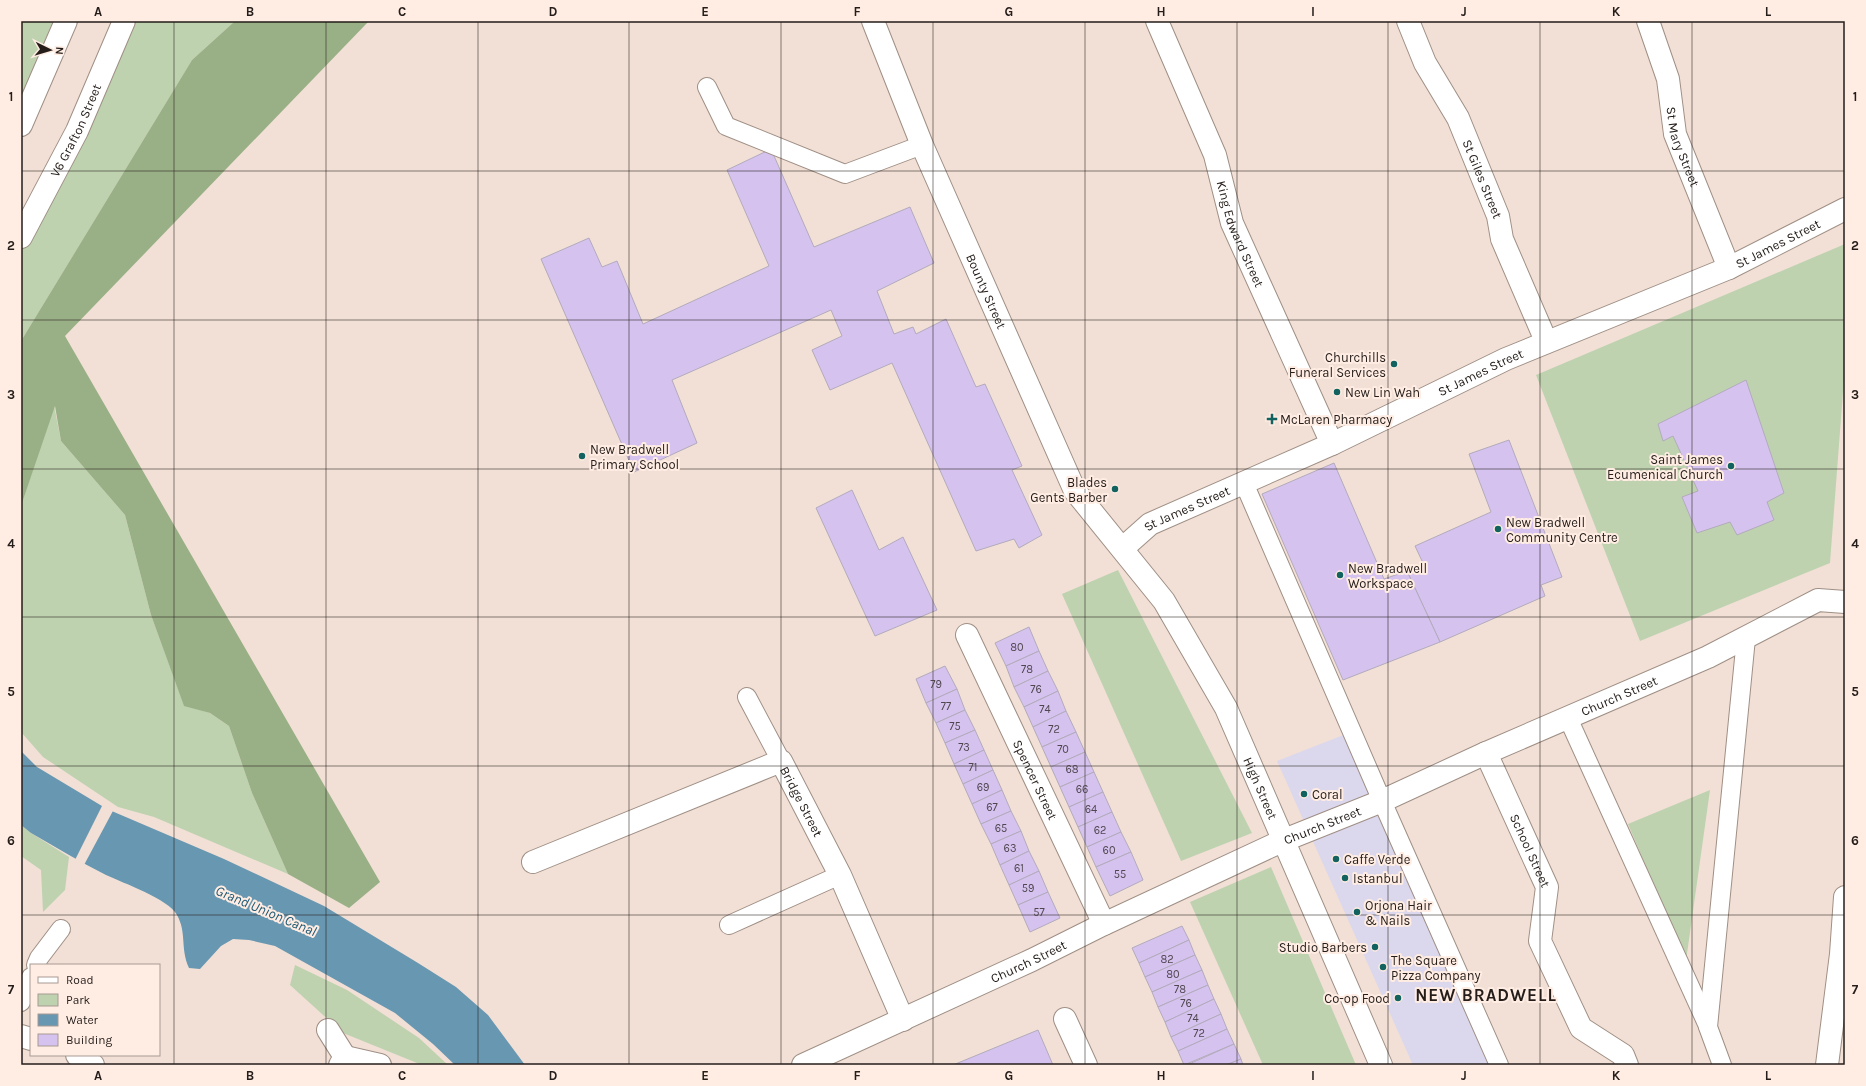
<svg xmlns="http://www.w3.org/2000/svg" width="1866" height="1086" viewBox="0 0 1866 1086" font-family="Karla,sans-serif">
  <rect width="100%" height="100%" fill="#f2e0d6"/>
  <polygon fill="#dbd7ec" points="1346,734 1495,1065 1413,1065 1277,761"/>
  <g fill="#bed2af">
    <polygon points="21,21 66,21 21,125"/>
    <polygon points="124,21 235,21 192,60 21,341 21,237"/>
    <polygon points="1845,244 1845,366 1830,563 1640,641 1536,375"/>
    <polygon points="54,405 61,441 125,515 151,615 184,705 210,713 229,726 252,793 288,874 154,817 118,807 43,757 21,732 21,506"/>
    <polygon points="1118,570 1252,833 1181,861 1062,594"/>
    <polygon points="1710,790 1686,961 1628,824"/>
    <polygon points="21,825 31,833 69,857 65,890 43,912 41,870 21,856"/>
    <polygon points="1271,867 1356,1065 1263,1065 1190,902"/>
    <polygon points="295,965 347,990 419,1038 448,1065 422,1065 343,1033 290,985"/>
  </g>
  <polygon fill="#99b086" points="235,21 369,21 65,336 380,882 349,908 288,874 252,793 229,726 210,713 184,706 151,615 125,515 61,441 55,406 21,506 21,341 192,60"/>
  <path fill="#6897b1" d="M 21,751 L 37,767 L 107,809 L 224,859 L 324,906 L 418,963 L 456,987 L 488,1015 L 525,1065 L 455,1065 L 433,1044 L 395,1013 L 275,946 L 249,940 L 233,939 L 221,946 L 200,969 L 189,968 C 180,948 187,933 177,915 C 169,899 123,883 106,875 C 80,862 56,847 31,833 L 21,825 Z"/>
  <polygon fill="#f2e0d6" points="103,804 114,809 84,865 75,860"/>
  <g fill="#d5c2ef" stroke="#b2abbc">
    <polygon points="771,149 814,247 910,207 934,263 877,291 894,334 913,327 916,334 946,319 976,387 985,384 1022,466 1012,470 1042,535 1019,548 1014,539 976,551 892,363 830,390 812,350 842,336 831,310 672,380 697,443 634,472 541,259 589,238 602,267 617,261 643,324 769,266 727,170"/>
    <polygon points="1746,380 1784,493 1767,502 1774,520 1737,535 1730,522 1697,533 1682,497 1698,491 1673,436 1663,441 1658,424"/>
    <polygon points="1509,440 1562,577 1541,585 1545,596 1440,642 1407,571 1423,563 1415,546 1491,512 1469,454"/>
    <polygon points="1334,463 1384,579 1407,571 1440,642 1343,680 1262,494"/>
    <polygon points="852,490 879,550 903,537 937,610 875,636 816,508"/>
    <polygon points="1029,627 1039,651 1006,666 995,643"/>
    <polygon points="1039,651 1048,671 1014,687 1006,666"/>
    <polygon points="945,666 957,689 926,703 916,679"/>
    <polygon points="1048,671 1058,691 1024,707 1014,687"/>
    <polygon points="957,689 965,710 936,723 926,703"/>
    <polygon points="1058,691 1066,711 1033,727 1024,707"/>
    <polygon points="965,710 975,730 945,743 936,723"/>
    <polygon points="1066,711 1076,732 1042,747 1033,727"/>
    <polygon points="975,730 984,750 954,764 945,743"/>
    <polygon points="1076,732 1085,752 1051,767 1042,747"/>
    <polygon points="984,750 993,770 963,784 954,764"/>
    <polygon points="1085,752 1094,772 1060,787 1051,767"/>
    <polygon points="993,770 1002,790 972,804 963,784"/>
    <polygon points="1094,772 1103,792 1069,807 1060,787"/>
    <polygon points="1002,790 1011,811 981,824 972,804"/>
    <polygon points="1103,792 1112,812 1078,827 1069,807"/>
    <polygon points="1011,811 1021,831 991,844 981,824"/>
    <polygon points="1112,812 1121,832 1087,847 1078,827"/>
    <polygon points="1021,831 1029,851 1000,865 991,844"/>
    <polygon points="1121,832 1131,852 1096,867 1087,847"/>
    <polygon points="1029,851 1039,871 1009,885 1000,865"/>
    <polygon points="1131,852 1143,880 1110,896 1096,867"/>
    <polygon points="1039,871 1048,892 1018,905 1009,885"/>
    <polygon points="1048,892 1060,918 1030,932 1018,905"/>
    <polygon points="1182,926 1189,940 1139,963 1132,948"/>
    <polygon points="1189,940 1195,955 1145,977 1139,963"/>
    <polygon points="1195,955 1202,970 1152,992 1145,977"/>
    <polygon points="1202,970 1208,985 1158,1007 1152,992"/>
    <polygon points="1208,985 1214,999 1165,1022 1158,1007"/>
    <polygon points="1214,999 1221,1014 1171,1037 1165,1022"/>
    <polygon points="1221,1014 1227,1029 1178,1051 1171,1037"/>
    <polygon points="1227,1029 1234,1044 1184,1065 1178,1051"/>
    <polygon points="1038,1030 1053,1065 953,1065"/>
    <polygon points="1234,1044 1241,1059 1226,1065 1187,1065"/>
    <polygon points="1241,1059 1243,1065 1226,1065"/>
  </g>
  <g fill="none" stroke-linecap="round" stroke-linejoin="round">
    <g stroke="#9f8f85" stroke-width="20">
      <g id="lane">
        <polyline points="707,87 726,126 845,174 922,145"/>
        <polyline points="1244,483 1382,801 1499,1065"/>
        <polyline points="747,697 781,761"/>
        <polyline points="1568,718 1708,1026"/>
        <polyline points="729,925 840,875"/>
        <polyline points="36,965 39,958 61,929"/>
        <polyline points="21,1002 31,977"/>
        <polyline points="1722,1065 1708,1027 1746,638"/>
      </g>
    </g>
    <g stroke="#9f8f85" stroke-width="24">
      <g id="street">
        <path id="s1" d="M 873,21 L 922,145 L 1075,491 L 1164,601 L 1226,708 L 1381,1065"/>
        <path id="s2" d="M 1157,21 L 1215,155 L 1232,223 L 1332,444"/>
        <path id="s3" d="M 1408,21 L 1425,63 L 1458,118 L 1498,216 L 1502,239 L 1546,341"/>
        <path id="s4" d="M 1648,21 L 1668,79 L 1675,134 L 1729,268"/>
        <path id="s5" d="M 1123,548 L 1150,524 L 1332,444 L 1506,359 L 1729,268 L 1845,209"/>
        <path id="s6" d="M 967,635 L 1104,924"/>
        <path id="s7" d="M 1486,753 L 1547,887 L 1540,941 L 1581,1028 L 1623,1055 L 1627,1065"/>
        <path id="s8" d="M 533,862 L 781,761 L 840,875 L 903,1020"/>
        <polyline points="1065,1019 1086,1065"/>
        <polyline points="328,1030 345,1057"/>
        <polyline points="21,1036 31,1039"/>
        <polyline points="77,1055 84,1058 93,1065"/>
        <polyline points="340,1065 345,1057 380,1065"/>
        <path id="s9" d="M 803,1065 L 1032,960 L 1104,924 L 1282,841 L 1382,801 L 1486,753 L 1708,657 L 1818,600 L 1845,602"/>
      </g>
    </g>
    <g stroke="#9f8f85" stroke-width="24">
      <g id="secondary">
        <polyline points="21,125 66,21"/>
        <path id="s10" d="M 21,237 L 77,131 L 124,21"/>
        <polyline points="1827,1065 1841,954 1845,897"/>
      </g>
    </g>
    <use href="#lane" stroke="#fff" stroke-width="18"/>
    <use href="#street" stroke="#fff" stroke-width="22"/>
    <use href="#secondary" stroke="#fff" stroke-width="22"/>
  </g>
  <path fill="none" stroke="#241d1a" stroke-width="1" stroke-opacity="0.55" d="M 174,21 L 174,1065M 326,21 L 326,1065M 478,21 L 478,1065M 629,21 L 629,1065M 781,21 L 781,1065M 933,21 L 933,1065M 1085,21 L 1085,1065M 1237,21 L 1237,1065M 1388,21 L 1388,1065M 1540,21 L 1540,1065M 1692,21 L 1692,1065M 21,171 L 1845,171M 21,320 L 1845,320M 21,469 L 1845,469M 21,617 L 1845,617M 21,766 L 1845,766M 21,915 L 1845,915"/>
  <g fill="#12625f" stroke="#ffede3" stroke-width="1.5">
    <circle cx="1394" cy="364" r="4"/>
    <circle cx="1337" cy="392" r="4"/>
    <path d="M1270 413h4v4h4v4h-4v4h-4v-4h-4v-4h4z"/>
    <circle cx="582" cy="456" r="4"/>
    <circle cx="1731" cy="466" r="4"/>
    <circle cx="1115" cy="489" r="4"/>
    <circle cx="1498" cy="529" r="4"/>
    <circle cx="1340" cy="575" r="4"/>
    <circle cx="1304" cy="794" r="4"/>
    <circle cx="1336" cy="859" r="4"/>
    <circle cx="1345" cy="878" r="4"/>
    <circle cx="1357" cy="912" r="4"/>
    <circle cx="1375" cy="947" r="4"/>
    <circle cx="1383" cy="967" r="4"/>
    <circle cx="1398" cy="998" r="4"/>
  </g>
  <g text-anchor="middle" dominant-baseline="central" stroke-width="4" stroke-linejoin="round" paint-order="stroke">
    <g font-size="11" fill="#50464f">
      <text x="1017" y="647">80</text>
      <text x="1027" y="669">78</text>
      <text x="936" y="684">79</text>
      <text x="1036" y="689">76</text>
      <text x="946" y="706">77</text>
      <text x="1045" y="709">74</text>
      <text x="955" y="726">75</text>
      <text x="1054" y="729">72</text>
      <text x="964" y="747">73</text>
      <text x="1063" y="749">70</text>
      <text x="973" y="767">71</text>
      <text x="1072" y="769">68</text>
      <text x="983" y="787">69</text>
      <text x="1082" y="789">66</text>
      <text x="992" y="807">67</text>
      <text x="1091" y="809">64</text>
      <text x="1001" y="828">65</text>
      <text x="1100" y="830">62</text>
      <text x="1010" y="848">63</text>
      <text x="1109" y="850">60</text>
      <text x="1019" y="868">61</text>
      <text x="1120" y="874">55</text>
      <text x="1028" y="888">59</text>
      <text x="1039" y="912">57</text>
      <text x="1167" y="959">82</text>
      <text x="1173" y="974">80</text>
      <text x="1180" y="989">78</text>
      <text x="1186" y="1003">76</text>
      <text x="1193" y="1018">74</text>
      <text x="1199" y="1033">72</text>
    </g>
    <g font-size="13" fill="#241d1a" stroke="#ffede3">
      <text stroke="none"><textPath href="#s10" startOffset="120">V6 Grafton Street</textPath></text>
      <text stroke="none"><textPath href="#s4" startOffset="131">St Mary Street</textPath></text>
      <text stroke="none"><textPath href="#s3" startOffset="175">St Giles Street</textPath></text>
      <text stroke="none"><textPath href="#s2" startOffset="229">King Edward Street</textPath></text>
      <text stroke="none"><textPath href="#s5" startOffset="724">St James Street</textPath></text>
      <text stroke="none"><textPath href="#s1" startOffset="293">Bounty Street</textPath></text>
      <text stroke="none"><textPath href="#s5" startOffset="400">St James Street</textPath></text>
      <text stroke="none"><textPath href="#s5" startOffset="76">St James Street</textPath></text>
      <text stroke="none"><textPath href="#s9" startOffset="896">Church Street</textPath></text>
      <text stroke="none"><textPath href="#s6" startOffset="160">Spencer Street</textPath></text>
      <text stroke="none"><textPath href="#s1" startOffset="864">High Street</textPath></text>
      <text stroke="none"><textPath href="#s8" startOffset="313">Bridge Street</textPath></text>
      <text stroke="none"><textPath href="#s9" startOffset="572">Church Street</textPath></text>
      <text stroke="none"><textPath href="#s7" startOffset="107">School Street</textPath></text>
      <text stroke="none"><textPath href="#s9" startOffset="248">Church Street</textPath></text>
    </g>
    <g font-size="13" fill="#241d1a" stroke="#ffede3" text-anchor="start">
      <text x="1386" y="357" text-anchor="end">Churchills<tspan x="1386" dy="15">Funeral Services</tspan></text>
      <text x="1345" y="392">New Lin Wah</text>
      <text x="1280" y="419">McLaren Pharmacy</text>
      <text x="590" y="449">New Bradwell<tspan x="590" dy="15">Primary School</tspan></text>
      <text x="1723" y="459" text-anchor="end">Saint James<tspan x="1723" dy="15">Ecumenical Church</tspan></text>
      <text x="1107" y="482" text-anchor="end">Blades<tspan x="1107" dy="15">Gents Barber</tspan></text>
      <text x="1506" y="522">New Bradwell<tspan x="1506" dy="15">Community Centre</tspan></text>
      <text x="1348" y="568">New Bradwell<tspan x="1348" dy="15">Workspace</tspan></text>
      <text x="1312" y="794">Coral</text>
      <text x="1344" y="859">Caffe Verde</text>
      <text x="1353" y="878">Istanbul</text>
      <text x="1365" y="905">Orjona Hair<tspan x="1365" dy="15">&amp; Nails</tspan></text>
      <text x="1367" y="947" text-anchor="end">Studio Barbers</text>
      <text x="1391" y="960">The Square<tspan x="1391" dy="15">Pizza Company</tspan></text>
      <text x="1390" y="998" text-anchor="end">Co-op Food</text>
    </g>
    <g font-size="14" font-style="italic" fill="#205a76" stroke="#ffede3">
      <text transform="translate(266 911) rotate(23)">Grand Union Canal</text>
    </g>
    <g font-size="17" font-weight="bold" letter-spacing="1" fill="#241d1a" stroke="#ffede3">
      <text x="1486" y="995">NEW BRADWELL</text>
    </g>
  </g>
  <rect width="1866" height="1086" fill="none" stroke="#ffede3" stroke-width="44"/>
  <rect x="30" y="964" width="130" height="92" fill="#ffede3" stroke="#a79a93"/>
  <rect x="38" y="977" width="20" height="6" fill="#ffffff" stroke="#a79a93"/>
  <text x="66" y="984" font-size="12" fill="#241d1a">Road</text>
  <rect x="38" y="994" width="20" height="12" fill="#bed2af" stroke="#a79a93"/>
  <text x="66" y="1004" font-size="12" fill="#241d1a">Park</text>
  <rect x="38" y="1014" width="20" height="12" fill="#6897b1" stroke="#a79a93"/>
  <text x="66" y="1024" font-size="12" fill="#241d1a">Water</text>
  <rect x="38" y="1034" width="20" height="12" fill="#d5c2ef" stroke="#a79a93"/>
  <text x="66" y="1044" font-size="12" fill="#241d1a">Building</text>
  <g transform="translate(50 50) rotate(95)" stroke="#ffede3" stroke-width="3" paint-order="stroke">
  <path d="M0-3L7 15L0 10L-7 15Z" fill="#241d1a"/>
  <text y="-6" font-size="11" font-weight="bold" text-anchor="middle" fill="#241d1a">N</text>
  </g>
  <rect x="22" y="22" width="1822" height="1042" fill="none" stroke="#241d1a" stroke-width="1.5"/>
  <g font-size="13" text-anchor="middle" font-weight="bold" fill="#241d1a">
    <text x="98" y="16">A</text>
    <text x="250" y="16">B</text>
    <text x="402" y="16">C</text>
    <text x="553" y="16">D</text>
    <text x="705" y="16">E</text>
    <text x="857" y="16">F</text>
    <text x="1009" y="16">G</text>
    <text x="1161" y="16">H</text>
    <text x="1313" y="16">I</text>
    <text x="1464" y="16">J</text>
    <text x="1616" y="16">K</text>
    <text x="1768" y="16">L</text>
    <text x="11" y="101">1</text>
    <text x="1855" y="101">1</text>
    <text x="11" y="250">2</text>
    <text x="1855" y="250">2</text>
    <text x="11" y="399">3</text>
    <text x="1855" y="399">3</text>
    <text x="11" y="548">4</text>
    <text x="1855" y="548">4</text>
    <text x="11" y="696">5</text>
    <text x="1855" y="696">5</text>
    <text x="11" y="845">6</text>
    <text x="1855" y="845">6</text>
    <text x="11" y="994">7</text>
    <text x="1855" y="994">7</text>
    <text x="98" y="1080">A</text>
    <text x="250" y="1080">B</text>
    <text x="402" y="1080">C</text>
    <text x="553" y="1080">D</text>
    <text x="705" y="1080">E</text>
    <text x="857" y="1080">F</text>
    <text x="1009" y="1080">G</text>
    <text x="1161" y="1080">H</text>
    <text x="1313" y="1080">I</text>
    <text x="1464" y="1080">J</text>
    <text x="1616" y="1080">K</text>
    <text x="1768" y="1080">L</text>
  </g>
</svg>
